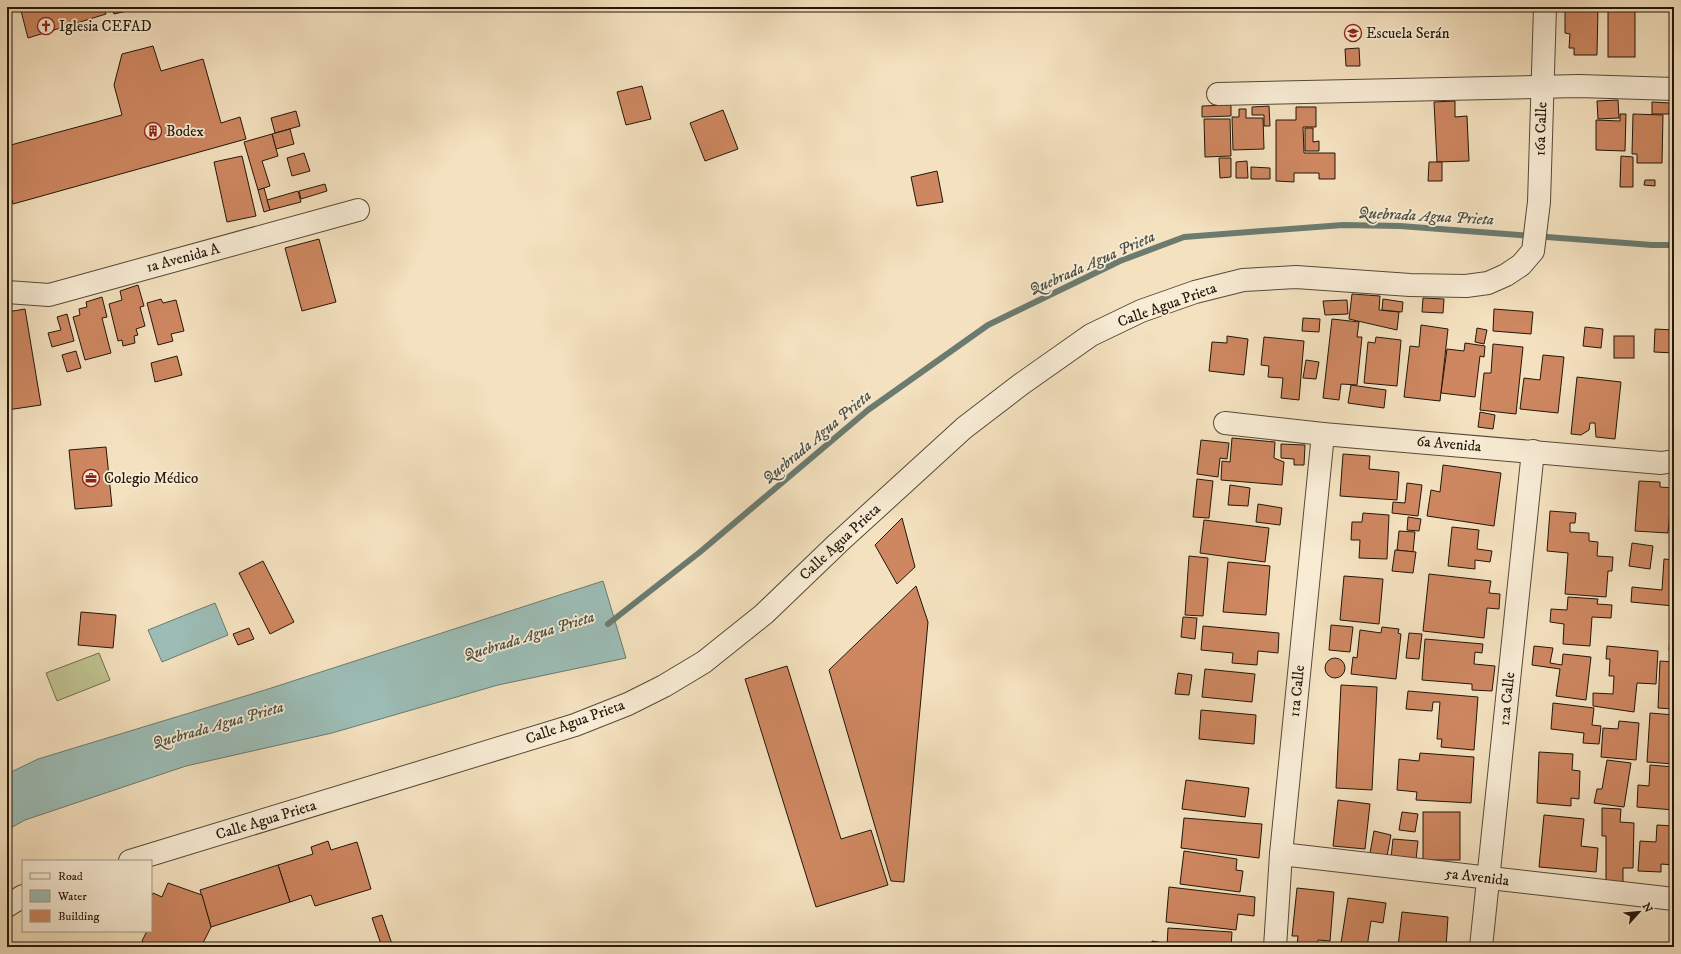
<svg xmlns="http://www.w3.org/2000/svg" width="1681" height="954" viewBox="0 0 1681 954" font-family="'IM FELL DW Pica',serif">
  <rect width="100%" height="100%" fill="#f4e1bf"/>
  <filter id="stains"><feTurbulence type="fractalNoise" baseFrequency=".005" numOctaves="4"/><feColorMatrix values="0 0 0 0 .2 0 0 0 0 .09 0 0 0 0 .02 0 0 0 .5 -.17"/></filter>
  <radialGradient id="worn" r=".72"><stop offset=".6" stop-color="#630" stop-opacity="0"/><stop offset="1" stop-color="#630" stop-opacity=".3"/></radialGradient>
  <polygon fill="#bfc28f" stroke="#706c4c" points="99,653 110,680 57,701 46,673"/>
  <g fill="#9cbdb6" stroke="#6b7b70">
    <polygon points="603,581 626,658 498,685 332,733 186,766 25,820 7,830 7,774 38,759 265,690"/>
    <polygon points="215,603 228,635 162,662 148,630"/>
  </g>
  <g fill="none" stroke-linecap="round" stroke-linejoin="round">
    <polyline stroke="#6b7b70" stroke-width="6" points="608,624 700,552 868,410 988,325 1120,261 1184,237 1343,225 1400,226 1652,245 1674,245"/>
  </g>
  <g fill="#ce8761" stroke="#221708">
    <polygon points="20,7 103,7 106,14 28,38"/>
    <polygon points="112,7 144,7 114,14"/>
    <polygon points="1565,7 1598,7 1597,55 1574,55 1574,48 1569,48 1570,34 1565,33"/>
    <rect x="1608" y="7" width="27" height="50"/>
    <polygon points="153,46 161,71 203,59 221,123 240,117 246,139 13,204 7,182 7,146 122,115 114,85 122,54"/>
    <polygon points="1359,48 1360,66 1346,66 1345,49"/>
    <polygon points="642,86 651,119 626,125 617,92"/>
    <polygon points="1618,100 1619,118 1598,119 1597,101"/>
    <polygon points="1455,101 1455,117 1467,116 1469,161 1437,162 1434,102"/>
    <polygon points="1652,102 1670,103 1669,114 1652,114"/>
    <polygon points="1231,105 1231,116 1202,117 1202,106"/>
    <polygon points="1269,106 1270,126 1264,126 1264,115 1252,115 1252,107"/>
    <polygon points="1296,107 1316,107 1316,127 1303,127 1304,153 1335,153 1335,179 1319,179 1319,173 1294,173 1294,182 1276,181 1276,120 1296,120"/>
    <polygon points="1239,109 1246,109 1246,118 1263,118 1264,149 1233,150 1232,117 1239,117"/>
    <polygon points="723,110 738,149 705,161 690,123"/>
    <polygon points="296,111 300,126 275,133 271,118"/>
    <polygon points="1620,114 1626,114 1625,151 1596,150 1596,120 1620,121"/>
    <polygon points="1633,114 1663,115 1662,163 1637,163 1637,154 1632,154"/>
    <polygon points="1674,114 1674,176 1672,176"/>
    <polygon points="1204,119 1230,119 1231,156 1205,157"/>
    <polygon points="1305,128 1313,128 1313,142 1319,141 1319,151 1305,151"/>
    <polygon points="290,129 294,144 276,149 272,134"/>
    <polygon points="272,134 278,156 262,161 270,186 258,190 244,142"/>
    <polygon points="304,153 310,171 292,176 287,158"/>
    <polygon points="242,156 256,216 227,222 214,162"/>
    <polygon points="1621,156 1633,157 1633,187 1620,187"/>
    <polygon points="1219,158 1231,158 1231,177 1220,178"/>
    <polygon points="1247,161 1248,178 1236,178 1236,162"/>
    <polygon points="1429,162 1442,162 1442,181 1428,181"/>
    <polygon points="1251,167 1270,168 1270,179 1251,179"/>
    <polygon points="937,171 943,202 917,206 911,177"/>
    <polygon points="1645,180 1655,180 1655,186 1644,185"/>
    <polygon points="325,184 327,191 301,199 299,191"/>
    <polygon points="264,188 270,210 264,212 258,190"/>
    <polygon points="298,191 301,202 270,210 267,200"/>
    <polygon points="319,239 336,302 302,311 285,248"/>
    <polygon points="138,285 144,306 140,307 145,326 136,329 138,335 134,336 135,343 123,346 122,340 118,341 109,304 122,300 120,291"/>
    <polygon points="1352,294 1380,296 1379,310 1399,312 1397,330 1349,319"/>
    <polygon points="102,297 107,317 102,318 111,353 85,360 73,317 80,315 79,309 87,307 86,302"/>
    <polygon points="1423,298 1444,299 1443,313 1422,312"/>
    <polygon points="161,299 163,303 176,300 184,331 171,334 173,341 158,345 147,303"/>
    <polygon points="1383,299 1403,302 1402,312 1382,310"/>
    <polygon points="1347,300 1348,314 1325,315 1323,301"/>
    <polygon points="25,309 41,405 7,410 7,312"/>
    <polygon points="1494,309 1533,312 1531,334 1493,331"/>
    <polygon points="67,314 74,341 52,347 48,333 61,330 57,317"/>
    <polygon points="1303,318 1320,319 1319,332 1302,331"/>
    <polygon points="1332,319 1359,322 1357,337 1362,337 1357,385 1341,384 1339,400 1323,398"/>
    <polygon points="1421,325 1448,329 1440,401 1404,397 1410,346 1419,347"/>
    <polygon points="1585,327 1603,329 1601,348 1583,346"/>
    <polygon points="1477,328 1487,330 1484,344 1475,342"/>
    <polygon points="1655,329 1674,330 1674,353 1654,352"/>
    <polygon points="1227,336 1248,339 1244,375 1209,371 1212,342 1227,343"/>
    <rect x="1614" y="336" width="20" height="22"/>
    <polygon points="1264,337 1304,341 1299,400 1281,398 1283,378 1268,377 1269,366 1261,365"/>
    <polygon points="1376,337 1401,340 1397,386 1364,383 1368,342 1375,343"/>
    <polygon points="1465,343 1485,346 1484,357 1480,356 1475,397 1441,393 1447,349 1464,351"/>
    <polygon points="1493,344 1523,347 1516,414 1480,410 1484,373 1491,373"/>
    <polygon points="76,351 81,368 67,372 62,355"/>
    <polygon points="1543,355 1564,357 1558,413 1520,409 1524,378 1540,380"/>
    <polygon points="177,356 182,375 155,382 151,363"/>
    <polygon points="1306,360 1319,362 1316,379 1303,378"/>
    <polygon points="1577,377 1621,382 1615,439 1596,437 1595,423 1590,423 1589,430 1581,435 1571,434"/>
    <polygon points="1351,385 1386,390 1384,408 1348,403"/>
    <polygon points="1480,412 1495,415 1493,429 1478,427"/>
    <polygon points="1232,438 1275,442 1274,458 1284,462 1282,485 1221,480 1222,461 1230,462"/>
    <polygon points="1201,440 1229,443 1227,459 1220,458 1218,477 1197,474"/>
    <polygon points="1281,444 1305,445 1304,465 1294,465 1294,459 1281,458"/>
    <polygon points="106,447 112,506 75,509 69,450"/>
    <polygon points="1343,454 1370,456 1369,469 1399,472 1397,500 1340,496"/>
    <polygon points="1443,465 1501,473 1494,526 1427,516 1431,490 1440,492"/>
    <polygon points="1197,479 1213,481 1209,518 1193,517"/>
    <polygon points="1639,481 1660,482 1660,487 1674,488 1674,509 1670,510 1668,533 1635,531"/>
    <polygon points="1407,483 1422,485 1418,516 1392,513 1393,502 1405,503"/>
    <polygon points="1230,485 1250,488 1248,506 1228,505"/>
    <polygon points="1258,504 1282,508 1280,525 1256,522"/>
    <polygon points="1550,511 1576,513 1575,523 1570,523 1570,532 1589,533 1589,541 1598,542 1597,556 1613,557 1612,571 1608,571 1606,597 1565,594 1568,553 1547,551"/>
    <polygon points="1363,513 1389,515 1387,559 1359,558 1360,540 1351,540 1352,522 1362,522"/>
    <polygon points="1408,517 1421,519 1419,531 1407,530"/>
    <polygon points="902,518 915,567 897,584 875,545"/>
    <polygon points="1204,520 1269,528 1265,562 1200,553"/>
    <polygon points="1452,527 1479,530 1477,549 1492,551 1490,562 1475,560 1475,569 1448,566"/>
    <polygon points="1399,531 1415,532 1413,552 1397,550"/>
    <polygon points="1632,543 1653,546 1650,569 1629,566"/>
    <polygon points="1395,550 1416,552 1413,573 1392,571"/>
    <polygon points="1189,556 1208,558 1203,616 1185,615"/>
    <polygon points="1664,559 1674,560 1674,606 1631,602 1632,587 1662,590"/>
    <polygon points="263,561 294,622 270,634 239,573"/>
    <polygon points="1228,562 1270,566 1266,615 1223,612"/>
    <polygon points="1429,574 1491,581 1489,593 1500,594 1499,609 1487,608 1484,638 1423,631"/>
    <polygon points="1344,576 1383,579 1379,624 1340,620"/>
    <polygon points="916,586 928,622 904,882 891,881 829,670"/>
    <polygon points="1568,597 1598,599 1597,604 1612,605 1611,618 1592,617 1590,646 1563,644 1564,624 1550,622 1551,609 1567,610"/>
    <polygon points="81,612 116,615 113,648 78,645"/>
    <polygon points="1672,613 1674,613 1674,650 1669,650"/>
    <polygon points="1183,617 1197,618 1195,639 1181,637"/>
    <polygon points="1331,625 1353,627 1350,652 1329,650"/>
    <polygon points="1203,626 1279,633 1278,653 1258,651 1257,665 1232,663 1233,653 1201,650"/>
    <polygon points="1382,627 1399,629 1398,633 1401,634 1396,679 1351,674 1353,657 1357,658 1360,630 1381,633"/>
    <polygon points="249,628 254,639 238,645 233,634"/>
    <polygon points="1409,633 1422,634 1419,659 1406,658"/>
    <polygon points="1425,639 1483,644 1482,653 1475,652 1474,664 1495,666 1492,691 1472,690 1472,684 1422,680"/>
    <polygon points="1534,646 1553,648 1550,663 1562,665 1563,654 1591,657 1586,700 1556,696 1560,669 1532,665"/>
    <polygon points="1607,646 1658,651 1656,684 1637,683 1634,712 1593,706 1593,693 1613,694 1614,676 1609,676 1610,659 1606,659"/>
    <circle cx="1335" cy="668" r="10"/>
    <polygon points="1660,661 1674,662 1674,709 1658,708"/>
    <polygon points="787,666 841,839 871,830 888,885 816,907 745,679"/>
    <polygon points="1205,669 1255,674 1252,702 1202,697"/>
    <polygon points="1178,673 1192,675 1189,695 1175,694"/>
    <polygon points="1341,685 1377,687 1372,790 1336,788"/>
    <polygon points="1408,691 1478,697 1474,750 1441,747 1442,739 1437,739 1440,702 1433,702 1432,711 1406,709"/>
    <polygon points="1553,703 1594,708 1592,725 1601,726 1599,744 1583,743 1584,733 1551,729"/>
    <polygon points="1201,710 1256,715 1254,744 1199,739"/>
    <polygon points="1650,713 1674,715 1674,764 1647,762"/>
    <polygon points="1619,721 1639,723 1636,760 1601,757 1603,728 1618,729"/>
    <polygon points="1539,752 1573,754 1572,770 1580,771 1579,799 1571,798 1571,806 1537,803"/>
    <polygon points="1420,753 1474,757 1471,803 1416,800 1417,792 1397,790 1399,759 1419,761"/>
    <polygon points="1607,760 1631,763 1624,807 1594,803 1597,789 1602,789"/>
    <polygon points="1650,765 1674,767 1674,810 1637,807 1638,785 1649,786"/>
    <polygon points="1186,780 1249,788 1245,817 1182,809"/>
    <polygon points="1338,800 1370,804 1365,849 1333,846"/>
    <polygon points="1602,808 1621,809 1620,822 1634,823 1633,868 1623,868 1623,882 1606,881 1606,836 1602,836"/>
    <polygon points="1402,812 1418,814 1415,832 1399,830"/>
    <rect x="1423" y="812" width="37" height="48"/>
    <polygon points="1544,815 1584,819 1581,846 1598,848 1596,872 1539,867"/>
    <polygon points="1184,818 1262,824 1259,858 1181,848"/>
    <polygon points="1657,825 1674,826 1674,865 1661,864 1661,872 1638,871 1640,841 1656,842"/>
    <polygon points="1374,831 1391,835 1387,856 1370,853"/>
    <polygon points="1393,839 1418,841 1416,860 1391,858"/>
    <polygon points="328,841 331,850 357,842 371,889 315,906 311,895 290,902 278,865 313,854 311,847"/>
    <polygon points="1184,851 1237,859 1236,870 1243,871 1240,892 1180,884"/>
    <polygon points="278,865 290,902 211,927 200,890"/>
    <polygon points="168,883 202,895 211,927 201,947 148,947 142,941 147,931 151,931 151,897 153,893 162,897"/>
    <polygon points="1169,887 1255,897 1254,916 1238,914 1236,930 1166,922"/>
    <polygon points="1297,888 1334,892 1330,941 1318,940 1317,947 1297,946 1298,936 1292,936"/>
    <polygon points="1348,898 1386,903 1383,923 1371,921 1367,947 1341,943"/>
    <polygon points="1402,912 1448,917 1446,947 1398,947"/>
    <polygon points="382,915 393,947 382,947 372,918"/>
    <polygon points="1168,928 1232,932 1231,947 1167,947"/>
    <polygon points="1152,941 1164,943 1164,947 1151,947"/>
    <polygon points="1321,943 1335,945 1335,947 1320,947"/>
  </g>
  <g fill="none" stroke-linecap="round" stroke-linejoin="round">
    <g stroke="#564a36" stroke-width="24">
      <g id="minor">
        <polyline points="1218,94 1579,86 1674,89"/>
        <polyline points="7,292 49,295 358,210"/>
        <polyline points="1225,423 1323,434 1661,463 1674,461"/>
        <polyline points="1281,854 1674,899"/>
        <polyline points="130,861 575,725 628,704 664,686 704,662 764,614 838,543 964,428 1020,385 1091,335 1141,311 1195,292 1243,280 1296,277 1410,285 1466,286 1488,283 1506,275 1521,265 1533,251 1539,202 1545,7"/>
        <polyline points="7,906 23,896"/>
        <polyline points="1275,947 1281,854 1323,434"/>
        <polyline points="1481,947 1533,451"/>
      </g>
    </g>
    <use href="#minor" stroke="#f8ecd5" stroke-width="22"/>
  </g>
  <defs>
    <g id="church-ring" transform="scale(0.9)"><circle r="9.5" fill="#f8ecd5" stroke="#8f2418" stroke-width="1.5"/><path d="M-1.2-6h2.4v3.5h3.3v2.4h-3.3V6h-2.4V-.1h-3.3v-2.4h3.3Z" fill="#8f2418"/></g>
    <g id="school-ring" transform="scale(0.9)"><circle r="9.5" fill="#f8ecd5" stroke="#8f2418" stroke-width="1.5"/><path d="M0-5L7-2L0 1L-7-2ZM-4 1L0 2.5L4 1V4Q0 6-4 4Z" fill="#8f2418"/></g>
    <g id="building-ring" transform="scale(0.9)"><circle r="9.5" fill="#f8ecd5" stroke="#8f2418" stroke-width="1.5"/><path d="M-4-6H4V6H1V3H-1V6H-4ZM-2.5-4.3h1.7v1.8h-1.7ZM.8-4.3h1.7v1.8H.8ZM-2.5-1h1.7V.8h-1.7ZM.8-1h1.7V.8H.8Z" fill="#8f2418"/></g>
    <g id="office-ring" transform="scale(0.9)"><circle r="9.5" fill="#f8ecd5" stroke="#8f2418" stroke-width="1.5"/><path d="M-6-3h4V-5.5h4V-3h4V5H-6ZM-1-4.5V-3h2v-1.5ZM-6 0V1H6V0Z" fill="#8f2418"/></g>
  </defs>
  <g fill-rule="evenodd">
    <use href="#church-ring" x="46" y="26"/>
    <use href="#school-ring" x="1353" y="33"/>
    <use href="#building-ring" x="153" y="131"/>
    <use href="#office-ring" x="91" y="478"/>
  </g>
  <g text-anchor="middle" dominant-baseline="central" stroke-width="3.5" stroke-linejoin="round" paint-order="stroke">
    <g font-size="15" fill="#221708" stroke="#f8ecd5" text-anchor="start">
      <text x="59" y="26">Iglesia CEFAD</text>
      <text x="1366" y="33">Escuela Serán</text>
      <text x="166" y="131">Bodex</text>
      <text x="104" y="478">Colegio Médico</text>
    </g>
    <g font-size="15" fill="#221708" stroke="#f8ecd5">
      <text transform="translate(1541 129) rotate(-88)">16a Calle</text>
      <text transform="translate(183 258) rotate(-15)">1a Avenida A</text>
      <text transform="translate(1167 305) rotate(-20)">Calle Agua Prieta</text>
      <text transform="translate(1449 444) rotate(5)">6a Avenida</text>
      <text transform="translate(840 542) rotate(-43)">Calle Agua Prieta</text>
      <text transform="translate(1297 691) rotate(-84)">11a Calle</text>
      <text transform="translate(1507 699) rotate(-84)">12a Calle</text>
      <text transform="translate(575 722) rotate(-20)">Calle Agua Prieta</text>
      <text transform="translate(266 820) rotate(-17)">Calle Agua Prieta</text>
      <text transform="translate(1477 877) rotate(7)">5a Avenida</text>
    </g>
    <g font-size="16" font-style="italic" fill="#4d5145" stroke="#f8ecd5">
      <text transform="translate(1426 216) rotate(3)">Quebrada Agua Prieta</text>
      <text transform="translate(1092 263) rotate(-24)">Quebrada Agua Prieta</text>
      <text transform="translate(817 437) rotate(-40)">Quebrada Agua Prieta</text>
      <text transform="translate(529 636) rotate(-17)">Quebrada Agua Prieta</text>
      <text transform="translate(218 725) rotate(-16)">Quebrada Agua Prieta</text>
    </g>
  </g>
  <rect width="1681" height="954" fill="none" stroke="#f4e1bf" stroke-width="24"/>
  <rect x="8" y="8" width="1665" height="938" fill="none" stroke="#221708" stroke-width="2"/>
  <rect x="12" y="12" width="1657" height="930" fill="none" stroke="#221708"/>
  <rect x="22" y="860" width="130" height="72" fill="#f8ecd5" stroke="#a29783"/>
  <rect x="30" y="873" width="20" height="6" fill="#f8ecd5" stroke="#a29783"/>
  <text x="58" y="880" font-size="12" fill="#221708">Road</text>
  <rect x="30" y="890" width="20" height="12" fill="#9cbdb6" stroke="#a29783"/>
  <text x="58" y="900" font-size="12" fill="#221708">Water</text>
  <rect x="30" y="910" width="20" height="12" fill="#ce8761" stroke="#a29783"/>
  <text x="58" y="920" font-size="12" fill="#221708">Building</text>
  <g transform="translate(1639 912) rotate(63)" stroke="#f8ecd5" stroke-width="3" paint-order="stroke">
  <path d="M0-3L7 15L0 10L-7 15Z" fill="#221708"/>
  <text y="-6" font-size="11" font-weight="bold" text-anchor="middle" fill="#221708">N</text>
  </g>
  <rect width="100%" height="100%" filter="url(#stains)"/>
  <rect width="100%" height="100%" fill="url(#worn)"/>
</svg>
